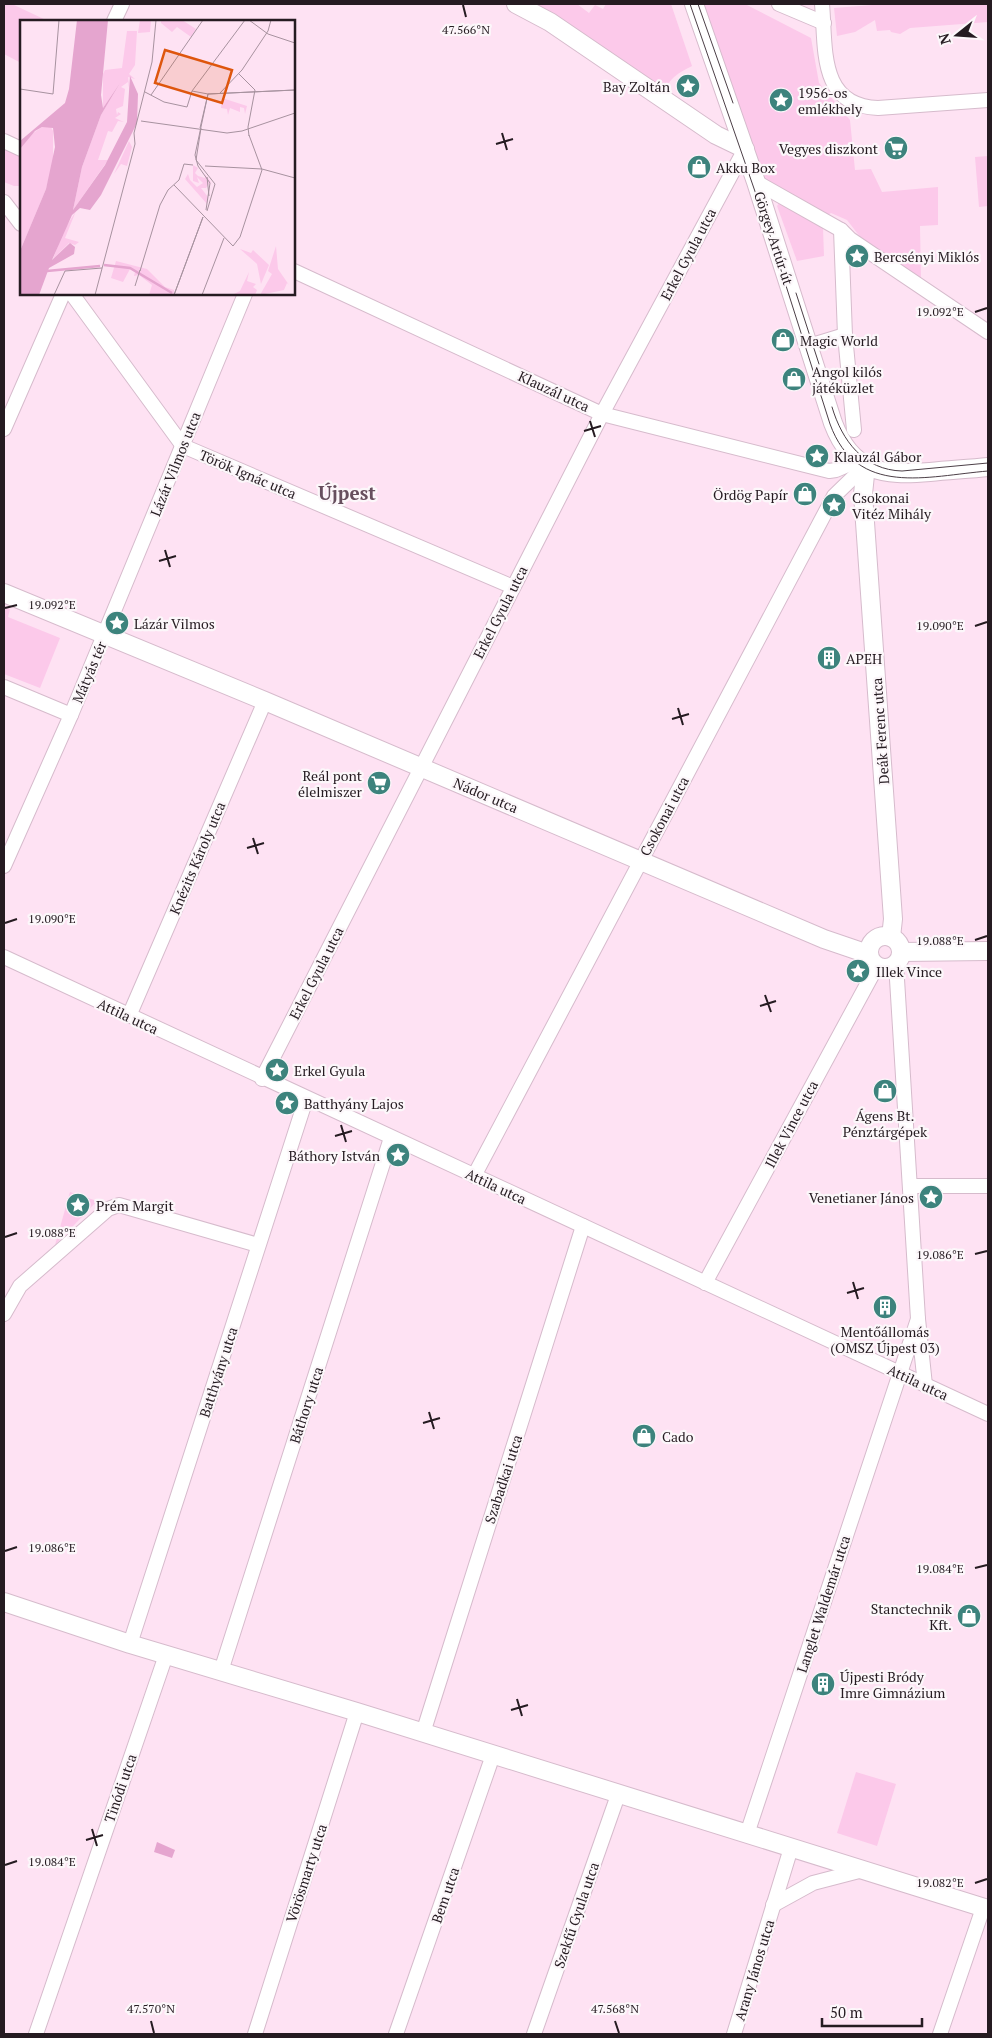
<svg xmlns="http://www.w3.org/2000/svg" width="992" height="2038" viewBox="0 0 992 2038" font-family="'PT Serif',serif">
  <rect width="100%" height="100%" fill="#fee2f3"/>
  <g fill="#fcc9ea">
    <polygon points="4,4 12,4 48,21 21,21 21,63 4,54"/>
    <path d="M 533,4 L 577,4 L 589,13 L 595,5 L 603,9 L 606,4 L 671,4 L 692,66 C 680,72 668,78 665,93 Z"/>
    <polygon points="702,4 745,4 811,38 819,83 850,120 855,170 871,169 882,192 938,187 938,225 920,226 921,278 861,238 847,220 831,213 826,216 762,182"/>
    <polygon points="872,4 988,4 988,22 910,28 900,34 891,32 890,30 877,31 875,20 855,32 837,36 834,8 872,5"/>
    <polygon points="4,148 21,156 21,186 14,186 4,182"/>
    <polygon points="988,156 988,206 979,207 975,157"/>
    <polygon points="780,202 823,228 824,256 797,261 777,206"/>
    <polygon points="4,606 10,609 8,617 60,638 40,688 4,674"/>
    <polygon points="70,1192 97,1201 55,1245"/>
    <polygon points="856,1772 896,1784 877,1846 837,1833"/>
  </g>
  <polygon fill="#e5a5cf" points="157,1842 175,1850 172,1858 154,1852"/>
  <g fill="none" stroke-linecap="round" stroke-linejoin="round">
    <g stroke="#d6bbcc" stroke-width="16">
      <g id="minor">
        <polyline points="779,4 824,23"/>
        <path d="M 822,4 C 826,47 818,106 878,108 L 988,100"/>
        <polyline points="114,21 122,4"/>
        <polyline points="4,141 21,149"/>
        <polyline points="756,182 841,230 850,239 988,332"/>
        <polyline points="4,202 21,224"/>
        <polyline points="841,230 845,335 854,430"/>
        <polyline points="294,271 602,414 829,471 836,470 859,460"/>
        <polyline points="72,294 183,446 513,587"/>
        <polyline points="809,346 845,335"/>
        <polyline points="4,429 63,294"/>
        <polyline points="4,687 71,715"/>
        <polyline points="4,866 71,715 245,294"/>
        <polyline points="4,957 988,1414"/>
        <polyline points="896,963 918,1319 925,1385"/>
        <polyline points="129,1016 265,701"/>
        <polyline points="262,1079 602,414 745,149"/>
        <polyline points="474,1176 834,496 866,465"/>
        <polyline points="911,1186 988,1186"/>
        <polyline points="705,1283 877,966"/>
        <polyline points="4,1314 20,1286 108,1209 119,1205 258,1245"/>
        <polyline points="130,1644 306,1099"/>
        <polyline points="221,1671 391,1138"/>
        <polyline points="423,1733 583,1226"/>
        <polyline points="747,1834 918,1319"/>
        <polyline points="773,1905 813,1883 863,1870"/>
        <polyline points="36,2034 166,1655"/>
        <polyline points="255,2034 357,1712"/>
        <polyline points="396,2034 493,1755"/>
        <polyline points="534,2034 618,1795"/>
        <polyline points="734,2034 791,1848"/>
        <polyline points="940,2034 983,1908"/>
      </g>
    </g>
    <g stroke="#d6bbcc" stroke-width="20">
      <g id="tertiary">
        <polyline points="516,4 550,22 716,135 745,149"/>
        <path d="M 694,4 L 756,182 L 833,423 C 852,473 883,476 930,472 C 950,470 969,469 988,467"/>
        <polyline points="866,465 863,494 893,919 891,937"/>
        <polyline points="4,593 265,701 824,939 868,954"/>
        <circle cx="885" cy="952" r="16"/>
        <polyline points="901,952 988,951"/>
        <polyline points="4,1602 130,1644 357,1712 988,1909"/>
      </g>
    </g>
    <use href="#minor" stroke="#fff" stroke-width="14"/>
    <use href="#tertiary" stroke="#fff" stroke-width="18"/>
    <g stroke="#4c3f47" stroke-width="1">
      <path d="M 690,4 L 767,226 L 830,424 C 857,498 927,476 988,471"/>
      <polyline points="698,4 733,103"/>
      <polyline points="796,293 819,364"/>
      <path d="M 832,407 C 842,441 864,470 902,471 L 988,463"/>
    </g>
  </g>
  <path fill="none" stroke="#251b21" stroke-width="2" d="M 463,5 L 466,17M 502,133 L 507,150M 496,144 L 513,139M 975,312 L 987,308M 590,421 L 595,437M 584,431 L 601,426M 165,550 L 170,567M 159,561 L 176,556M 5,608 L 17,605M 975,626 L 987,622M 678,708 L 683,725M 672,719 L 689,714M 253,838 L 258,854M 247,848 L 264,843M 5,923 L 17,919M 975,940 L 987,936M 765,995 L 771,1012M 760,1006 L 776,1001M 341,1125 L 346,1142M 335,1136 L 352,1131M 5,1237 L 17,1233M 975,1254 L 987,1251M 853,1282 L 858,1299M 847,1293 L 864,1288M 429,1412 L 434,1429M 423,1423 L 440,1418M 5,1551 L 17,1547M 975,1568 L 987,1565M 517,1699 L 522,1716M 511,1710 L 528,1705M 92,1829 L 97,1846M 86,1840 L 103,1835M 5,1865 L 17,1861M 975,1883 L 987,1879M 151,2021 L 154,2033M 615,2021 L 619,2033"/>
  <defs>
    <g id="sight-disc" transform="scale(1.25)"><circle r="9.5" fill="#3d837d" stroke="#fcf7fa"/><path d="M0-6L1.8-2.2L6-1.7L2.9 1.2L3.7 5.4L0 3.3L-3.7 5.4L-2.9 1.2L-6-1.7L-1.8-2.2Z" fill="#fff"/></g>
    <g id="supermarket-disc" transform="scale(1.25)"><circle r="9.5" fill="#3d837d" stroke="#fcf7fa"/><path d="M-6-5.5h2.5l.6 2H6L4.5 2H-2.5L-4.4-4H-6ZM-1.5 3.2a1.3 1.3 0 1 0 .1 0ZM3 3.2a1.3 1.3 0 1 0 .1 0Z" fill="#fff"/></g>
    <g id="shop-disc" transform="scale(1.25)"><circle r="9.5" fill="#3d837d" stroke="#fcf7fa"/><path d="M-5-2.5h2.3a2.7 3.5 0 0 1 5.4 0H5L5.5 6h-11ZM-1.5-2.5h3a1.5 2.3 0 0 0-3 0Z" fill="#fff"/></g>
    <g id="building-disc" transform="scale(1.25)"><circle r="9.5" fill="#3d837d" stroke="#fcf7fa"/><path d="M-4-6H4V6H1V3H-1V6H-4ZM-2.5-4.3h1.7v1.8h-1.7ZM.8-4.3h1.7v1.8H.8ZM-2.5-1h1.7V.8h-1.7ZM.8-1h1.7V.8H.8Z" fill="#fff"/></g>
  </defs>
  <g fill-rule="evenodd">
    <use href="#sight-disc" x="688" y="86"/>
    <use href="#sight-disc" x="781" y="100"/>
    <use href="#supermarket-disc" x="896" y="148"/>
    <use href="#shop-disc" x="699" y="167"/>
    <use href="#sight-disc" x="857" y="256"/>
    <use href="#shop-disc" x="783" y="340"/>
    <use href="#shop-disc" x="794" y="379"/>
    <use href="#sight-disc" x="817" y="456"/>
    <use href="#shop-disc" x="805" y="494"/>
    <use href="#sight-disc" x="834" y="505"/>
    <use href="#sight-disc" x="117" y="623"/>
    <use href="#building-disc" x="829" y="658"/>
    <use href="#supermarket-disc" x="379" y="783"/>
    <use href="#sight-disc" x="858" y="971"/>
    <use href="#sight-disc" x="277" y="1070"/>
    <use href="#shop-disc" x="885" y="1091"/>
    <use href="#sight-disc" x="287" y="1103"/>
    <use href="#sight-disc" x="398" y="1155"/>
    <use href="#sight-disc" x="931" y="1197"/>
    <use href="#sight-disc" x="78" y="1205"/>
    <use href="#building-disc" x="885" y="1307"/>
    <use href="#shop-disc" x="644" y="1436"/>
    <use href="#shop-disc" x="969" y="1616"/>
    <use href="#building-disc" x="823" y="1684"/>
  </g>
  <g text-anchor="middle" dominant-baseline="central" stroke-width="4.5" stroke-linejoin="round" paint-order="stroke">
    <g font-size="14" fill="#251b21" stroke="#fcf7fa" text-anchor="start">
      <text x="670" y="86" text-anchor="end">Bay Zoltán</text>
      <text x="798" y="92">1956-os<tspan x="798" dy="16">emlékhely</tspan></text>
      <text x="878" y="148" text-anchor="end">Vegyes diszkont</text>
      <text x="716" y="167">Akku Box</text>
      <text x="874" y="256">Bercsényi Miklós</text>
      <text x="800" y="340">Magic World</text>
      <text x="812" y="371">Angol kilós<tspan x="812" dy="16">játéküzlet</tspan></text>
      <text x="834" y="456">Klauzál Gábor</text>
      <text x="788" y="494" text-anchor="end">Ördög Papír</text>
      <text x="852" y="497">Csokonai<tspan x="852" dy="16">Vitéz Mihály</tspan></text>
      <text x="134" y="623">Lázár Vilmos</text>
      <text x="846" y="658">APEH</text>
      <text x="362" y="775" text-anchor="end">Reál pont<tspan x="362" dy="16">élelmiszer</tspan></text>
      <text x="876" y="971">Illek Vince</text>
      <text x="294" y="1070">Erkel Gyula</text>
      <text x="304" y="1103">Batthyány Lajos</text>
      <text x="885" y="1115" text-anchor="middle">Ágens Bt.<tspan x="885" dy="16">Pénztárgépek</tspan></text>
      <text x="380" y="1155" text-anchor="end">Báthory István</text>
      <text x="914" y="1197" text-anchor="end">Venetianer János</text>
      <text x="96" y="1205">Prém Margit</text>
      <text x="885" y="1331" text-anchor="middle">Mentőállomás<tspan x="885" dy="16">(OMSZ Újpest 03)</tspan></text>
      <text x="662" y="1436">Cado</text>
      <text x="952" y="1608" text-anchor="end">Stanctechnik<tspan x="952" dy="16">Kft.</tspan></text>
      <text x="840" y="1676">Újpesti Bródy<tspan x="840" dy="16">Imre Gimnázium</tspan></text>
    </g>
    <g font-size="14" fill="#251b21" stroke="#fcf7fa">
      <text transform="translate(774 238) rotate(72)">Görgey Artúr út</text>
      <text transform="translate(688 254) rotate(-62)">Erkel Gyula utca</text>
      <text transform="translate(554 391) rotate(25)">Klauzál utca</text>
      <text transform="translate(175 464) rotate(-68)">Lázár Vilmos utca</text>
      <text transform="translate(248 474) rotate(23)">Török Ignác utca</text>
      <text transform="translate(500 612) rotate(-63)">Erkel Gyula utca</text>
      <text transform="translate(89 672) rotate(-67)">Mátyás tér</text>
      <text transform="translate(880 731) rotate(-94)">Deák Ferenc utca</text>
      <text transform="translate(486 795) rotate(23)">Nádor utca</text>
      <text transform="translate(664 816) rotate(-62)">Csokonai utca</text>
      <text transform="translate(197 858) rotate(-67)">Knézits Károly utca</text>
      <text transform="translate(316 973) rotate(-63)">Erkel Gyula utca</text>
      <text transform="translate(128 1016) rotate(25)">Attila utca</text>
      <text transform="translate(791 1124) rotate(-62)">Illek Vince utca</text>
      <text transform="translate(496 1186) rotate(25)">Attila utca</text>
      <text transform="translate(218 1372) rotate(-72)">Batthyány utca</text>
      <text transform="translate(918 1382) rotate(25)">Attila utca</text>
      <text transform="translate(306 1405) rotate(-72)">Báthory utca</text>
      <text transform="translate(503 1479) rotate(-72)">Szabadkai utca</text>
      <text transform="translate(823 1604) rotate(-72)">Langlet Waldemár utca</text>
      <text transform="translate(120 1788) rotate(-71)">Tinódi utca</text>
      <text transform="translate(306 1873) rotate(-72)">Vörösmarty utca</text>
      <text transform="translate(445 1895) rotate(-71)">Bem utca</text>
      <text transform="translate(576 1915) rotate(-71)">Szekfű Gyula utca</text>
      <text transform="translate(754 1970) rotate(-73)">Arany János utca</text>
    </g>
    <g font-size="19" font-weight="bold" fill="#674f5e" stroke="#fcf7fa">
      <text x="347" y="492">Újpest</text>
    </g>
  </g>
  <g transform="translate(20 20)">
    <rect width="275" height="275" fill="#fee2f3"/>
    <path d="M 120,0 L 131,0 L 130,12 L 118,13 ZM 141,0 L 162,0 L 176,9 L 171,17 L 157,7 L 152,12 L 141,3 ZM 107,11 L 117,11 L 115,45 L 109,54 L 115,59 L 108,57 L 110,73 L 108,62 L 101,67 L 105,69 L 103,86 L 96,89 L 97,95 L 98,92 L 101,94 L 95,98 L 104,102 L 98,101 L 92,112 L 88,111 L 78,140 L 88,140 L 53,190 L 62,147 L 81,95 L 100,63 L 83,88 L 83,54 L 85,50 L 102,48 ZM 202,78 L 227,86 L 225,94 L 224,88 L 220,87 L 220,92 L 210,88 L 208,95 L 207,89 L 201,88 ZM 22,107 L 31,107 L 33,111 L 33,143 L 26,169 L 0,231 L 0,129 L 6,118 ZM 109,121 L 112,127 L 107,146 L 101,144 L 94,154 ZM 173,145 L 178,148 L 175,153 L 178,156 L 185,158 L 185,155 L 188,158 L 192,164 L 190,162 L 186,168 L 181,168 L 188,177 L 187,184 L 165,159 L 168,154 L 170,160 L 177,167 L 183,163 L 177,157 L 179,163 L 173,161 ZM 56,191 L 45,218 L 59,222 L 55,225 L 49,223 L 33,239 L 44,210 ZM 256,226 L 258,249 L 269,265 L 267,263 L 264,270 L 240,275 L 252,254 L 248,251 ZM 220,229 L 231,233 L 233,230 L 249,245 L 241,264 L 237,244 ZM 96,241 L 127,249 L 145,267 L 154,270 L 154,275 L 129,275 L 132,265 L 119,255 L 114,256 L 115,252 L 110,249 L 103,262 L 91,258 ZM 229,252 L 227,261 L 236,264 L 233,267 L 237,270 L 235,275 L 212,275 L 220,271 Z" fill="#fcc9ea"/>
    <path d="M 57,0 L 88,0 L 81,75 L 83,88 L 100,63 L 81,95 L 62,147 L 53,190 L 85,145 L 107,102 L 110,56 L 118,74 L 117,103 L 81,175 L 70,190 L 60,188 L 52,195 L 32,240 L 50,223 L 55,227 L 54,234 L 29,248 L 19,275 L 0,275 L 0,231 L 26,169 L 35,127 L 33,108 L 22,107 L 15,111 L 0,129 L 0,121 L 45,83 L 49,69 Z" fill="#e5a5cf"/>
    <path fill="none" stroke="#e5a5cf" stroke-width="2.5" d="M 84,245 L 110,248 L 152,273M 27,251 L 80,246"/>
    <path fill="none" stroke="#a7929f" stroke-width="1" d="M 229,0 L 248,14 L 275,23M 219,54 L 235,70 L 228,107 L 229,116M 0,69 L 33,74 L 39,0M 172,71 L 225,0M 172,71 L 188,74M 125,72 L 144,82 L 167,87 L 172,71M 200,73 L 222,50 L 248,11 L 251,0M 188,74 L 275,70M 131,75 L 183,0M 121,101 L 207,113 L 222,111 L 275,93M 180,108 L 188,74M 181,108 L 176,140 L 195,164 L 187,191M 185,146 L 242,149 L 275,158M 187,157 L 189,176M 154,165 L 213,226 L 220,217 L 242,150 L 229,115M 186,190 L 190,163 L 178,146 L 175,135 L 188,74 L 275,70M 120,251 L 140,185 L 148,170 L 159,160 L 164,144 L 173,145M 115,266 L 120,250M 34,275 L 45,251 L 82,248M 75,275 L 115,124 L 114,113 L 132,42 L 136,0M 154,275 L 183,197M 154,275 L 183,197M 182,275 L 204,218"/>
    <path fill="#de560d" fill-opacity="0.15" stroke="#de560d" stroke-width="2.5" d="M 145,30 L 212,50 L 202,83 L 135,63 Z"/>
    <rect width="275" height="275" fill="none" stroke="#251b21" stroke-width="2.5"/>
  </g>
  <g font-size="12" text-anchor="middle" fill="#251b21" stroke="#fcf7fa" stroke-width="4.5" stroke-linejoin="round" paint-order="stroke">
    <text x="466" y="34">47.566°N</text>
    <text x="940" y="316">19.092°E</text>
    <text x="52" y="609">19.092°E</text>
    <text x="940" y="630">19.090°E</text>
    <text x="52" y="923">19.090°E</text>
    <text x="940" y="945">19.088°E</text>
    <text x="52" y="1237">19.088°E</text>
    <text x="940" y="1259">19.086°E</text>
    <text x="52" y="1552">19.086°E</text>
    <text x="940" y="1573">19.084°E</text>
    <text x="52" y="1866">19.084°E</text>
    <text x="940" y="1887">19.082°E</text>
    <text x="151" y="2013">47.570°N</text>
    <text x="615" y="2013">47.568°N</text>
  </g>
  <rect width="992" height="2038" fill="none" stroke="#251b21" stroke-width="10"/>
  <g transform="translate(957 35) rotate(253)" stroke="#fcf7fa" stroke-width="4" paint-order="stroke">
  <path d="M0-4L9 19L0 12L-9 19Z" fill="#251b21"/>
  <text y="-8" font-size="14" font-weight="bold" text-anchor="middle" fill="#251b21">N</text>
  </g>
  <path d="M822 2018v8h100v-8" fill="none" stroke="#251b21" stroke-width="2.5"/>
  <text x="830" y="2018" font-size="15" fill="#251b21" stroke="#fcf7fa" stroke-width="4" paint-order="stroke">50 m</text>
</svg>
